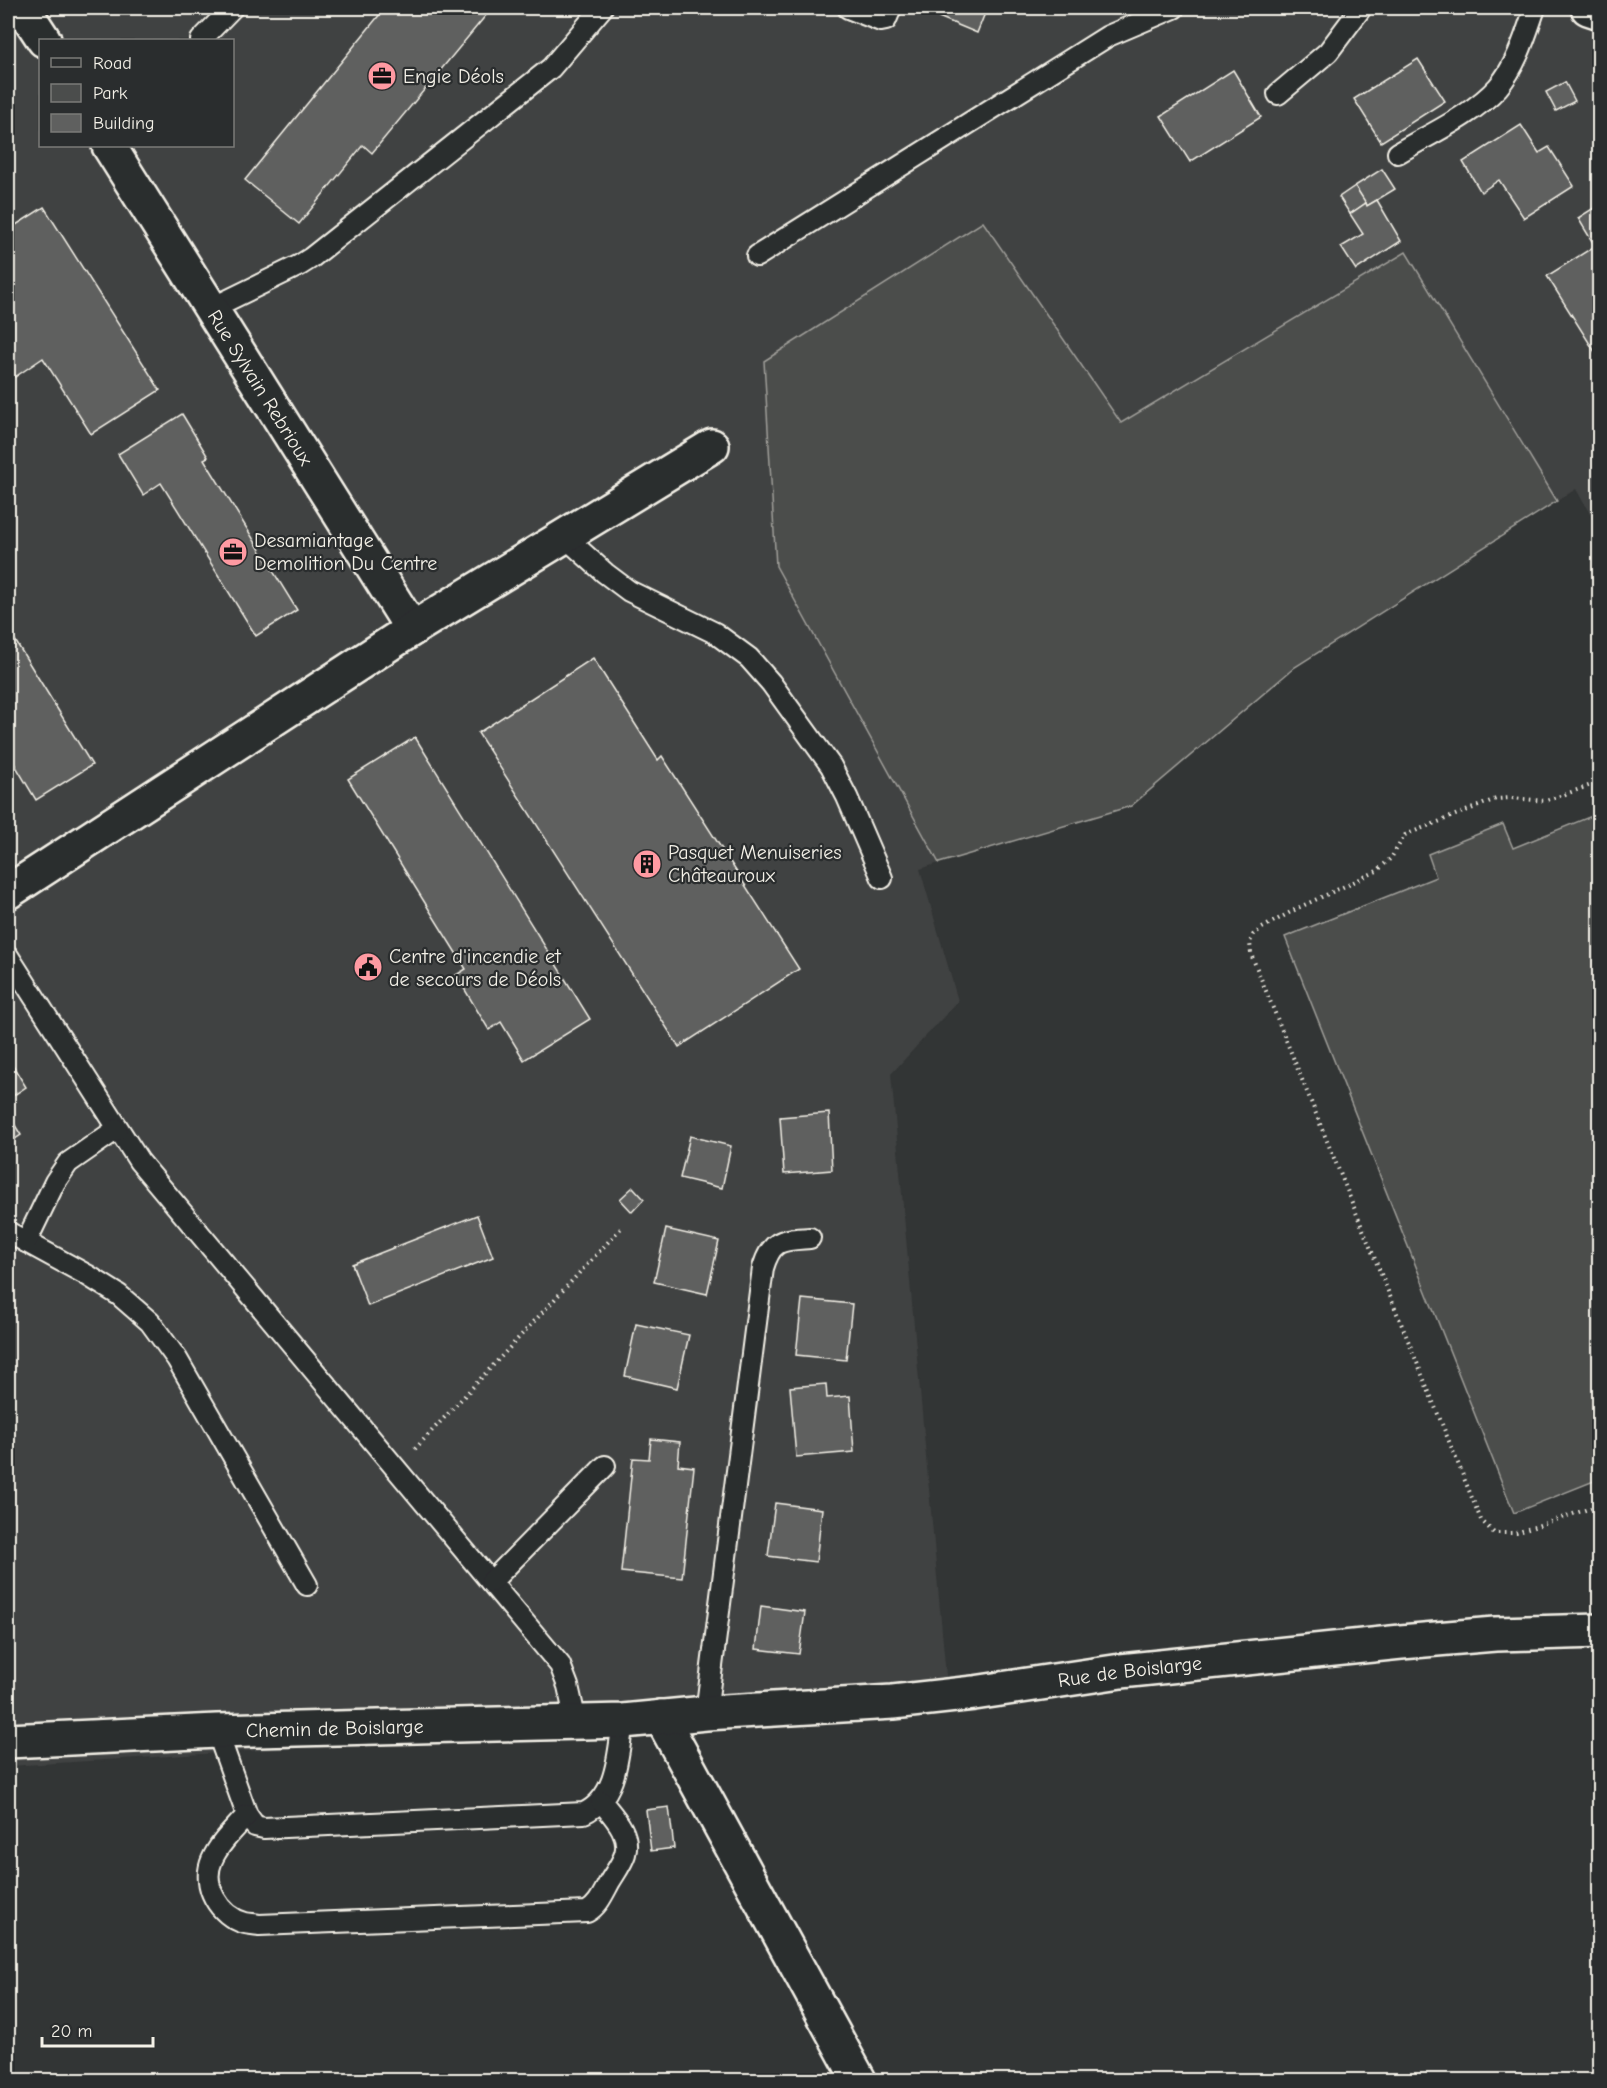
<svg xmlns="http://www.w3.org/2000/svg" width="1607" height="2088" viewBox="0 0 1607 2088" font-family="'Comic Neue',sans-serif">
  <rect width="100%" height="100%" fill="#323535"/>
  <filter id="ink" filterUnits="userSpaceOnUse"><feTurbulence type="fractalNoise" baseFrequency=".0167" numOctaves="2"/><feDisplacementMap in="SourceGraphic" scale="12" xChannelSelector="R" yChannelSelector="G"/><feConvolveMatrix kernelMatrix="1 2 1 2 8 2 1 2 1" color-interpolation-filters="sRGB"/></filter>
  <g filter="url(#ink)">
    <path fill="#404242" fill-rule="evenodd" d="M 8,8 L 1599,8 L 1599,530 L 1576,489 L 1557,501 L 1406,252 L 1121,423 L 983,222 L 776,566 L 939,863 L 920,869 L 958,1001 L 891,1074 L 949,1708 L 8,1766 ZM 40,40 L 232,40 L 232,146 L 40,146 Z"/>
    <g fill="#4b4d4c" stroke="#a09f9a" stroke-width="1.5">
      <polygon points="983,222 1121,423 1406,252 1557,501 1295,667 1131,806 939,863 776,566 764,361"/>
      <polygon points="1599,813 1599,1479 1514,1513 1285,937 1436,877 1428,854 1503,824 1513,848"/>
    </g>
    <g fill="#5f605f" stroke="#f4f1e8" stroke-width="1.5">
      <polygon points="385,8 492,8 372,153 363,145 299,224 245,180"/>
      <polygon points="923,8 987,8 977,33 922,10"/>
      <polygon points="1418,59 1445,101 1381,142 1354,99"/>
      <polygon points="1233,70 1261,117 1190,162 1161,116"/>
      <polygon points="1565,82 1575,101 1556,111 1546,92"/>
      <polygon points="1521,125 1539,153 1549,147 1574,186 1524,218 1499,180 1481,192 1463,162"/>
      <polygon points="1382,169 1395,189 1367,206 1355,186"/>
      <polygon points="1355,186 1366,203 1350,214 1339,197"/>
      <polygon points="1377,200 1401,241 1356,270 1341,247 1363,234 1350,214 1366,203 1367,206"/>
      <polygon points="1600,204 1600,360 1547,276 1595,246 1578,218"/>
      <polygon points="44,207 160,390 91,434 43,358 15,377 8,365 8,230"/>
      <polygon points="182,414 208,457 204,459 297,610 256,636 161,483 143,495 118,454"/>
      <polygon points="8,629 92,765 36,800 8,753"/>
      <polygon points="593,658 658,760 662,756 799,969 679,1047 478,733"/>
      <polygon points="415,737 590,1019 524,1060 501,1022 489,1030 456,975 466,969 348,779"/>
      <polygon points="8,1058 26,1087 8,1099"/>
      <polygon points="829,1113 832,1170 784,1174 780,1117"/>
      <polygon points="8,1114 21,1135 9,1143 8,1140"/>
      <polygon points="690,1136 731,1146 722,1188 680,1178"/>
      <polygon points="633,1187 644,1199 632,1212 620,1199"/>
      <polygon points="477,1215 493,1257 368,1306 352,1264"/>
      <polygon points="666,1229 719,1241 707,1294 654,1282"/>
      <polygon points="802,1299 852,1304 846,1360 796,1355"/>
      <polygon points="636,1324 689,1335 677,1388 625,1376"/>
      <polygon points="826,1384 827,1398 850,1396 854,1452 796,1457 790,1387"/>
      <polygon points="651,1439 680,1442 678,1465 694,1467 682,1578 621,1572 633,1458 649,1459"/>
      <polygon points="775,1503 822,1509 816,1562 768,1556"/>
      <polygon points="761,1606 805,1612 799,1654 756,1649"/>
      <polygon points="669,1807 674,1848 651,1851 646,1810"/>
    </g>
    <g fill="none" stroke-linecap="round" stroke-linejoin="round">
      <g stroke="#f4f1e8" stroke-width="24">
        <g id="lane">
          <polyline points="848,8 881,21 886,20 891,8"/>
          <polyline points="201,40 232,8"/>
          <polyline points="1278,94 1328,52 1361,8"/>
          <path d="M 1398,153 C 1430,134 1473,115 1498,87 C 1517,65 1526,34 1535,8"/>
          <polyline points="757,256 1108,36 1174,8"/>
          <polyline points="210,309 300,265 311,258 551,68 602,8"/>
          <polyline points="564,536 605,573 629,591 715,633 749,658 771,683 831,766 847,797 882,878"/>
          <polyline points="8,956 139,1161 560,1665 568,1686 576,1722"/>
          <polyline points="8,1232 87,1275 119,1295 150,1322 177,1359 307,1585"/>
          <polyline points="26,1242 55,1182 68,1163 117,1129"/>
          <polyline points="491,1582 605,1466"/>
          <path d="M 706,1713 L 763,1268 C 772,1238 783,1240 810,1238"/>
          <path d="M 217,1731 L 247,1815 L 255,1826 L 264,1828 L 584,1813 C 618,1797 618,1753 623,1721"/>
          <path d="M 247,1815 C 235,1829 219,1843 212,1860 C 201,1885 219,1916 245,1923 C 249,1924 254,1924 259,1925 L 587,1912 C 598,1906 603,1894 609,1883 C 614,1874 622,1864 625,1854 C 631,1833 613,1816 601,1801"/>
        </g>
      </g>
      <g stroke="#f4f1e8" stroke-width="38">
        <g id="street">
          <polyline points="23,8 44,40"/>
          <path id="s1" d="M 109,146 L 412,629"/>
          <polyline points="8,892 412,629 712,446"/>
          <polyline points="661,1717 859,2080"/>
          <path id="s2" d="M 8,1741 L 217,1731 L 623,1721 L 706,1713 L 893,1702 L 974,1693 L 1121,1671 L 1401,1642 L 1495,1634 L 1600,1631"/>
        </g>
      </g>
      <g stroke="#f4f1e8" stroke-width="38">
        <polyline id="secondary" points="1588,8 1600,12"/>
      </g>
      <g stroke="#f4f1e8" stroke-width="4" stroke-dasharray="1.5 4.5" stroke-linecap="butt">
        <polyline points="1600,782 1546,801 1511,798 1496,799 1405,835 1391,858 1377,871 1298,908 1262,928 1253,935 1250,942 1251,954 1481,1520 1494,1533 1516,1533 1600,1505"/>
        <polyline points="415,1449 623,1226"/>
      </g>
      <use href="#lane" stroke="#2a2d2e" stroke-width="20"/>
      <use href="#street" stroke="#2a2d2e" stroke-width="33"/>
      <use href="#secondary" stroke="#2a2d2e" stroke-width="33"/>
    </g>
  </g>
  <defs>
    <g id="office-disc" transform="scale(1.5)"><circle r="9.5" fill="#ff9aa2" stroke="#2a2d2e"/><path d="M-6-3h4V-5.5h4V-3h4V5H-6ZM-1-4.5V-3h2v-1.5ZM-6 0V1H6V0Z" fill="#111"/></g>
    <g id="building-disc" transform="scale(1.5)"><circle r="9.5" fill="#ff9aa2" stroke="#2a2d2e"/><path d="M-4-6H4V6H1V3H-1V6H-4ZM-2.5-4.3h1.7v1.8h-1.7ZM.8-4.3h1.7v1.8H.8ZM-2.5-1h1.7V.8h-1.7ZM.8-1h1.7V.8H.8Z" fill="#111"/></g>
    <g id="civic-disc" transform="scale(1.5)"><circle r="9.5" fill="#ff9aa2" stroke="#2a2d2e"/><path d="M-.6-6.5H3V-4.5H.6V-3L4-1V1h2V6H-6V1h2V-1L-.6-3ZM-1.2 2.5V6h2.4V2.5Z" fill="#111"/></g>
  </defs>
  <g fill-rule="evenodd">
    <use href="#office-disc" x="382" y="76"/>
    <use href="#office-disc" x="233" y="552"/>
    <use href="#building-disc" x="647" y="864"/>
    <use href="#civic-disc" x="368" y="967"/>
  </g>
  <g text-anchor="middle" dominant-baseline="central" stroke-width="4.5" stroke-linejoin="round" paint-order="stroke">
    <g font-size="20" fill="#f4f1e8" stroke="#2a2d2e" text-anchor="start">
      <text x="403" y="76">Engie Déols</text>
      <text x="254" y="540">Desamiantage<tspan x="254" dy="23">Demolition Du Centre</tspan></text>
      <text x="668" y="852">Pasquet Menuiseries<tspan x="668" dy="23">Châteauroux</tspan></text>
      <text x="389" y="956">Centre d'incendie et<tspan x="389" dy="23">de secours de Déols</tspan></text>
    </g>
    <g font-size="20" fill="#f4f1e8" stroke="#2a2d2e">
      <text stroke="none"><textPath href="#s1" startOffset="285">Rue Sylvain Rebrioux</textPath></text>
      <text stroke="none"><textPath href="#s2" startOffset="1125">Rue de Boislarge</textPath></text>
      <text stroke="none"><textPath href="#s2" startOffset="327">Chemin de Boislarge</textPath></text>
    </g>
  </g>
  <rect width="1607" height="2088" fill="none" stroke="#2a2d2e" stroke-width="30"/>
  <rect x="15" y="15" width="1577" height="2058" fill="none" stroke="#f4f1e8" stroke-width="2" filter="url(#ink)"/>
  <rect x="39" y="39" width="195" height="108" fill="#2a2d2e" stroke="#7b7b78" stroke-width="1.5"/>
  <rect x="51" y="58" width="30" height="9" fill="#2a2d2e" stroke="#7b7b78" stroke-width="1.5"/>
  <text x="93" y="69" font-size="18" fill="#f4f1e8">Road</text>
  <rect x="51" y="84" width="30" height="18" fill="#4b4d4c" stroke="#7b7b78" stroke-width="1.5"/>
  <text x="93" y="99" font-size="18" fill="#f4f1e8">Park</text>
  <rect x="51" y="114" width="30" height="18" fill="#5f605f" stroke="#7b7b78" stroke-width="1.5"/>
  <text x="93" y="129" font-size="18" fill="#f4f1e8">Building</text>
  <path d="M42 2037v9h111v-9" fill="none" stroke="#f4f1e8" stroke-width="3"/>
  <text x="51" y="2037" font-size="18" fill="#f4f1e8" stroke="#2a2d2e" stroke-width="4.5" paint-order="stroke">20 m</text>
</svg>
